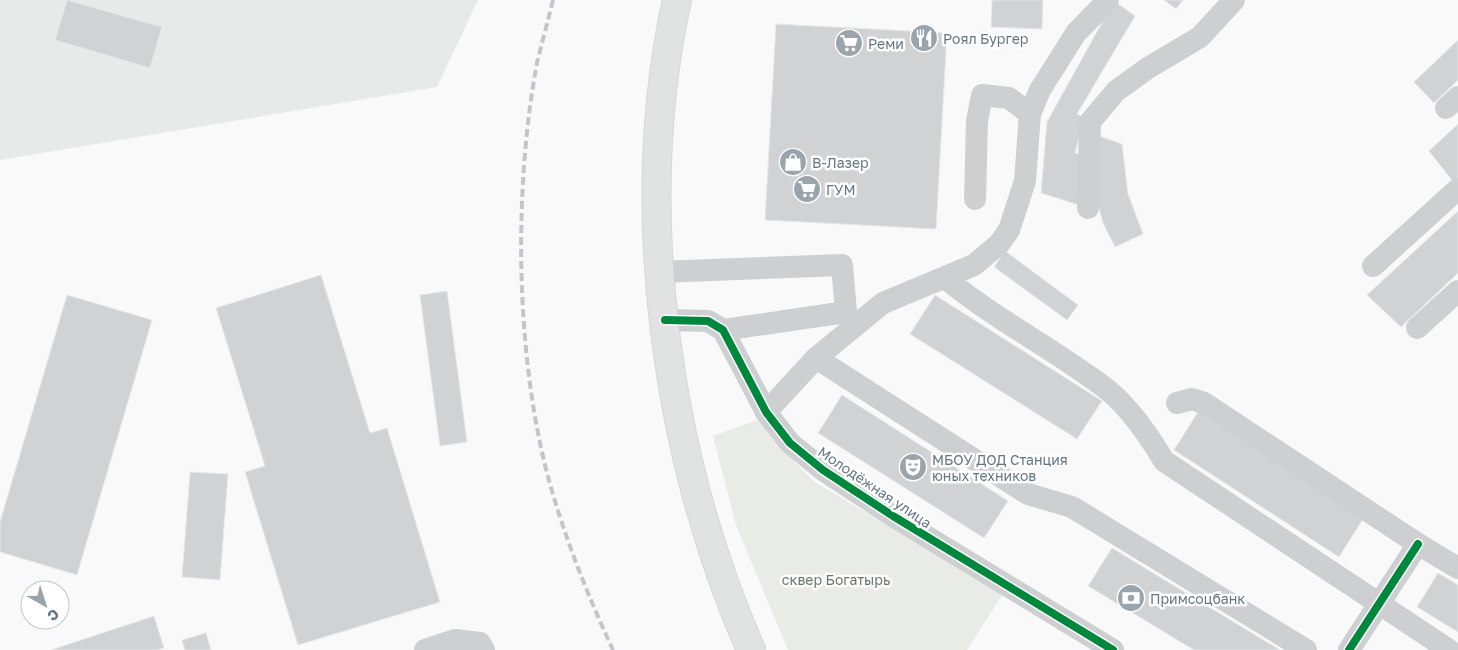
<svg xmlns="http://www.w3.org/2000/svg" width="1458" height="650" viewBox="0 0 1458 650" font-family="'Golos Text',sans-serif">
  <rect width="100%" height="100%" fill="#f9f9f9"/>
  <polygon fill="#e8e9e9" points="0,0 478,0 437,87 0,160"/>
  <polygon fill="#e8ebe6" points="763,418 774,440 813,481 1003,594 967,650 788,650 736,525 713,436"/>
  <g fill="#d0d2d3" stroke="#e8e8e8">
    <polygon points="67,0 162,27 150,68 55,40"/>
    <polygon points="992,0 1043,0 1042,29 991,27"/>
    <polygon points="1164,0 1183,0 1176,9"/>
    <polygon points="1114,1 1135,16 1077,114 1084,118 1075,153 1083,155 1079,205 1041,193 1047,122"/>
    <polygon points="776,24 947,33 936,229 765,220"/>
    <polygon points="1458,40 1458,80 1434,103 1414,82"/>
    <polygon points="1458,124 1458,181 1455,184 1429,151"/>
    <polygon points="1099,136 1122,144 1128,194 1143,234 1115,247 1103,223 1094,190"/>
    <polygon points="1458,211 1458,273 1401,327 1367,295"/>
    <polygon points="1005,251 1078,305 1067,320 994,267"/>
    <polygon points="321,275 370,433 387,428 440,602 298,645 245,472 265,466 216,308"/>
    <polygon points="447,291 467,442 440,446 420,295"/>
    <polygon points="67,295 152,320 77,575 0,552 0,522"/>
    <polygon points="935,295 1102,401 1077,439 910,334"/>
    <polygon points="842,395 1008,501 984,538 818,433"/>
    <polygon points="1198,412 1363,519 1339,557 1174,450"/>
    <polygon points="190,472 228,474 220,580 182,577"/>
    <polygon points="1112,548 1280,650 1194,650 1088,586"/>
    <polygon points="1438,573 1458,585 1458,632 1417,607"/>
    <polygon points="154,616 164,648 157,650 51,650"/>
    <polygon points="206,633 211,650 185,650 182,640"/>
  </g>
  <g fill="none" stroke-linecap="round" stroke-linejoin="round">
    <g stroke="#d5d6d7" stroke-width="30">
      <path id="major" d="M 677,0 C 631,208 666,456 751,650"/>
    </g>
    <g stroke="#cecfd0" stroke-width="22">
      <polyline points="1446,108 1458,97"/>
      <polyline points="975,199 977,121 982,95 1009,98 1030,114"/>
      <polyline points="1088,208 1090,122 1116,91 1148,68 1200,37 1234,0"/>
      <polyline points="1373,266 1458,189"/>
      <polyline points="660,272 842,265 846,312 723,330"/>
      <path d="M 945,278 C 995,319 1052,348 1104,387 C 1129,406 1148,434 1164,461 L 1449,650"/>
      <polyline points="665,320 708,321 723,330 766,412 790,443 823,470 893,516 1113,650"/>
      <polyline points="1417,328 1458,291"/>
      <polyline points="816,358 1028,494 1072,507 1306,650"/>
      <polyline points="1177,403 1192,399 1204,403 1418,544 1458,568"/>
      <polyline points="766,412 816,358 883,303 974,265 999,244 1009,230 1025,181 1030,114 1040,90 1076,33 1108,0"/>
      <polyline points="425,650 455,640 480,643 484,650"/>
      <polyline points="1349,650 1418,544"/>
    </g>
    <use href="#major" stroke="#e1e2e2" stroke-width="28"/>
    <path stroke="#c3c5c6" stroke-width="4" stroke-dasharray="8 4" stroke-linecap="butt" d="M 553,0 C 548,21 542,42 537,63 C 513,191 515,365 552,491 C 568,546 589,598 613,650"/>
    <g stroke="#fff" stroke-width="11">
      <g id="cycleway">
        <polyline points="665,320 708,321 723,330 766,412 790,443 823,470 893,516 1113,650"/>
        <polyline points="1349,650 1418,544"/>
      </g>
    </g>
    <use href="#cycleway" stroke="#00873e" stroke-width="8"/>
  </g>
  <defs>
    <g id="restaurant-disc" transform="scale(1.4375)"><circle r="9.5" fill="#99a4ac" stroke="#fff"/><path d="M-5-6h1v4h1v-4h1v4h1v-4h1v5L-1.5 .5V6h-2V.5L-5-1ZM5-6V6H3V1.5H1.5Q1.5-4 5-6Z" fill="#fff"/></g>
    <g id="supermarket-disc" transform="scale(1.4375)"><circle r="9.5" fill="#99a4ac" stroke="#fff"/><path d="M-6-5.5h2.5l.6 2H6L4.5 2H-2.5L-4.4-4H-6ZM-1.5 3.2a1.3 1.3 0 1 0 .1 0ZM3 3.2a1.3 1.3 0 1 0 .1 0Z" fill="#fff"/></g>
    <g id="shop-disc" transform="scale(1.4375)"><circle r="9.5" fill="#99a4ac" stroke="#fff"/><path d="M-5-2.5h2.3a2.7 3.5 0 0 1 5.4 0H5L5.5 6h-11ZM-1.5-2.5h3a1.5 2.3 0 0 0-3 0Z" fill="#fff"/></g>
    <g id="theatre-disc" transform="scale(1.4375)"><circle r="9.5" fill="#99a4ac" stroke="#fff"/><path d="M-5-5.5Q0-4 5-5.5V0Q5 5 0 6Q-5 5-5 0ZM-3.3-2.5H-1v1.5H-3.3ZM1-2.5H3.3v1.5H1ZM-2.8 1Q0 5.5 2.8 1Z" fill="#fff"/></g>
    <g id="bank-disc" transform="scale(1.4375)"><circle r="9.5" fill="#99a4ac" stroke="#fff"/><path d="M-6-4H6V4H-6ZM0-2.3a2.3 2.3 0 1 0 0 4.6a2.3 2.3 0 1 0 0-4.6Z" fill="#fff"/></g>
  </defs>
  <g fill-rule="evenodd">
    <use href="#restaurant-disc" x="924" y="38"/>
    <use href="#supermarket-disc" x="849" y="43"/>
    <use href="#shop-disc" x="793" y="162"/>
    <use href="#supermarket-disc" x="807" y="189"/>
    <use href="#theatre-disc" x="913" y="467"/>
    <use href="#bank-disc" x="1131" y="598"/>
  </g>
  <g text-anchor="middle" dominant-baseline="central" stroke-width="5" stroke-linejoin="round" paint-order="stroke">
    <g font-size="14" fill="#657683" stroke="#fff" text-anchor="start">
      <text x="943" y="38">Роял Бургер</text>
      <text x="868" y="43">Реми</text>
      <text x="812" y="162">В-Лазер</text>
      <text x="826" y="189">ГУМ</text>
      <text x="932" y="459">МБОУ ДОД Станция<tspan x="932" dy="16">юных техников</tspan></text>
      <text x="1150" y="598">Примсоцбанк</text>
    </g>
    <g font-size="14" fill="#657683" stroke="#fff">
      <text transform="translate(875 487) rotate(34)">Молодёжная улица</text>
    </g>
    <g font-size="14" fill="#687a64" stroke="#fff">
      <text x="836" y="579">сквер Богатырь</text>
    </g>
  </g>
  <g transform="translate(45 605) rotate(141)"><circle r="24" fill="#ffffff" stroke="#c1c8cd"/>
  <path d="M0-4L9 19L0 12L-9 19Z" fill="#99a4ac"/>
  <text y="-8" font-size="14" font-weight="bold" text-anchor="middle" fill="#657683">С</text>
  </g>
</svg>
